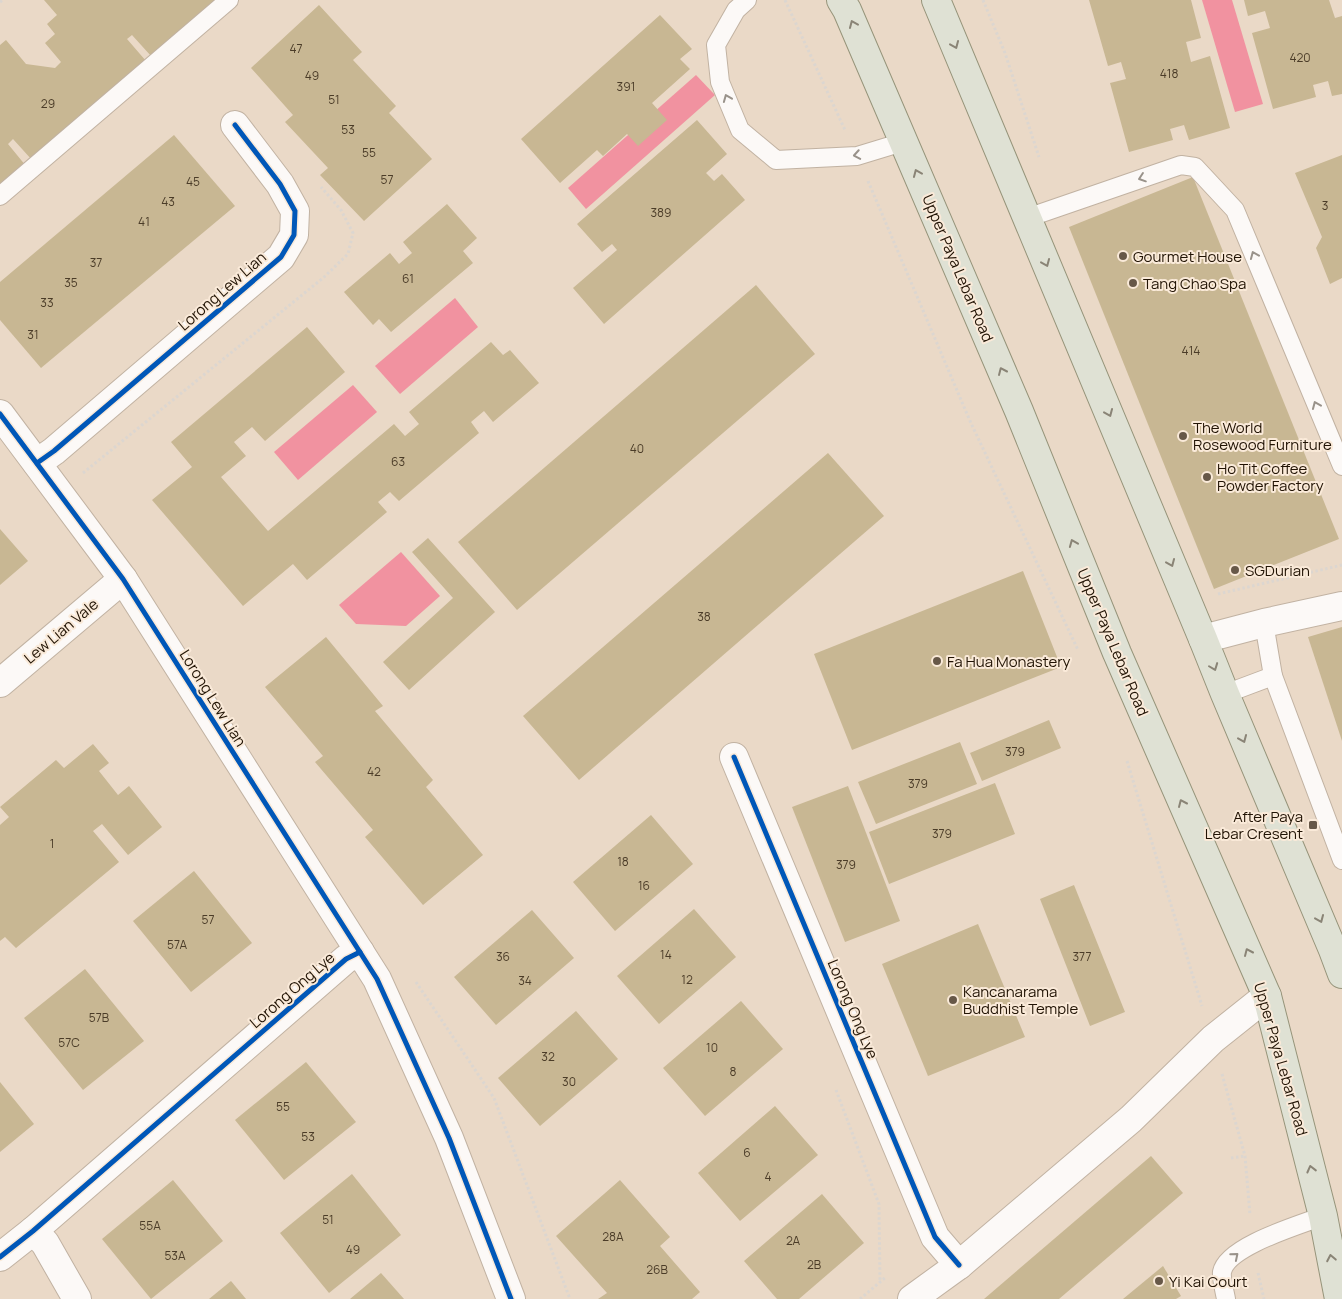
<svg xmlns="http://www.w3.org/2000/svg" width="1342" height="1299" viewBox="0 0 1342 1299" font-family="Manrope,sans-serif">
  <rect width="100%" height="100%" fill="#ead9c7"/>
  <g fill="#f192a0">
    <polygon points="1202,0 1232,0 1263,104 1235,112"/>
    <polygon points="696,75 715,95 586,209 568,188"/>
    <polygon points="455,298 478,327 400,394 375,366"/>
    <polygon points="353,385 377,412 298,480 274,452"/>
    <polygon points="401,552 440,596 406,626 356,624 339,605"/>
  </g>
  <g fill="#c8b793">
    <polygon points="44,0 216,0 151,56 132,35 127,39 146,61 32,160 13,139 8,144 26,166 0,189 0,45 6,40 26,64 55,68 61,62 45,43 55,34 47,24 57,15"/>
    <polygon points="1089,0 1191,0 1201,38 1186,42 1191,62 1210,56 1230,128 1189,140 1184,125 1170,129 1173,140 1129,152 1110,83 1126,79 1121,62 1108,66"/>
    <polygon points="1244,0 1329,0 1335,18 1342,16 1342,94 1332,96 1328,81 1313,85 1316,97 1273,109 1252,33 1270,28 1265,11 1248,16"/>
    <polygon points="319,5 362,52 353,60 396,106 389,113 432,159 364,221 320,175 328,168 285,122 293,115 251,68"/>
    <polygon points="660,15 692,49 680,59 690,69 652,103 667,120 638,146 627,134 603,156 597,150 560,183 521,139"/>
    <polygon points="697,120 727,154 706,173 714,181 722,174 745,200 604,324 573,288 617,250 612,244 602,252 577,224"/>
    <polygon points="174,135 235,206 41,368 0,320 0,282"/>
    <polygon points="1342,155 1342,278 1330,284 1316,248 1322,237 1295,173"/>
    <polygon points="1193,177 1339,539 1214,589 1069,227"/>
    <polygon points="447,204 477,238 463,251 473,263 391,332 379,319 373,325 344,292 390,253 399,264 412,253 403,242"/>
    <polygon points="756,285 815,354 517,610 458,542"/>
    <polygon points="307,327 345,372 265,441 252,427 234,442 246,456 221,477 268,531 394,424 405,436 419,424 409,412 491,342 503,355 510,350 539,383 493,422 484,411 471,422 479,433 399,501 390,492 378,502 387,512 307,580 293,564 243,606 152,500 192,467 171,442"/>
    <polygon points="828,453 884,516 579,780 523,716"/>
    <polygon points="0,529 28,561 0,585"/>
    <polygon points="428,538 495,612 409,690 383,662 453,598 412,552"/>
    <polygon points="1023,571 1061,667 852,750 814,654"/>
    <polygon points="1342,627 1342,741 1308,637"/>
    <polygon points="326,637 383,706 375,711 433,780 426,787 483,855 423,905 365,837 373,830 315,762 323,756 265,687"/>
    <polygon points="1049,720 1061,748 982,781 970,753"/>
    <polygon points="960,742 977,784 876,824 858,782"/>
    <polygon points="93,744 109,763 99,771 118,795 129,786 162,827 128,855 102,824 93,831 119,862 16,948 5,937 0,941 0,825 9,817 0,807 56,760 64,768"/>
    <polygon points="995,783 1015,834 889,884 869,832"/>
    <polygon points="848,786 900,921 845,942 792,807"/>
    <polygon points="651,815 693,864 615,931 573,882"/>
    <polygon points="194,871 252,943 191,992 133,921"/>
    <polygon points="1074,885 1125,1012 1090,1026 1040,899"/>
    <polygon points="694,909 736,957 659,1024 617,976"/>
    <polygon points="532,910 574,958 496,1025 454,977"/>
    <polygon points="978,924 1025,1037 928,1076 882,964"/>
    <polygon points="85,969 144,1041 83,1090 24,1018"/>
    <polygon points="741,1001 783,1049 705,1116 663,1068"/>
    <polygon points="576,1011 618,1059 540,1126 498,1078"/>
    <polygon points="306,1062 356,1122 284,1180 235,1120"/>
    <polygon points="0,1082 34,1124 0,1152"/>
    <polygon points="775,1106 818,1155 740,1221 698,1173"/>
    <polygon points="1151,1156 1183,1193 1059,1299 984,1299"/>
    <polygon points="352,1174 401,1235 329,1293 280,1233"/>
    <polygon points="173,1180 223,1241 151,1299 102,1239"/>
    <polygon points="620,1180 670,1237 660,1246 700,1292 692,1299 598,1299 607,1293 556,1236"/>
    <polygon points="822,1194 864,1243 799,1299 777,1299 744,1261"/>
    <polygon points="1163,1266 1181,1296 1176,1299 1123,1299"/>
    <polygon points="381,1273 404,1299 350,1299"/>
    <polygon points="231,1281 246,1299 209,1299"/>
  </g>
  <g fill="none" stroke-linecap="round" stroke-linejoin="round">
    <g stroke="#c1b2a2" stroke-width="20">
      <g id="service">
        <polyline points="747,0 736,10 716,45 720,82 740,130 776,160 857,156 903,142"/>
        <polyline points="0,196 229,0"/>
        <polyline points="1027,218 1181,165 1195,167 1235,210 1342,466"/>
        <polyline points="1264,623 1273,676 1342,860"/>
        <polyline points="1225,694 1273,676"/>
        <path d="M 1226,1299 C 1225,1293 1221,1278 1222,1272 C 1227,1246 1300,1225 1323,1216"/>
      </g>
    </g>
    <g stroke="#c1b2a2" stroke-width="30">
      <g id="minor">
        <polyline points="0,414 123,579 377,979 449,1138 511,1299"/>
        <polyline points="37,463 54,451 281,257 294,235 295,211 280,184 235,125"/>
        <polyline points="1203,639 1264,623 1342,606"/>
        <polyline points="0,683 123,579"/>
        <polyline points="734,757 935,1237 959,1265"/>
        <polyline points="33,1231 45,1243 77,1299"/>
        <polyline points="0,1257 33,1231 346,959 360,952"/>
        <polyline points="912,1299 959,1265 1131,1119 1213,1039 1267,996"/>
      </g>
    </g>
    <g stroke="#96947a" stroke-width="30">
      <g id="primary">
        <polyline points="841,0 847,10 1019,411 1117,653 1267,996 1323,1216 1339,1299"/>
        <polyline points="936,0 1203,639 1225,694 1333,950 1342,974"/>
      </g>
    </g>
    <g stroke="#dcd6d0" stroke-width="3" stroke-dasharray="2.5 2.5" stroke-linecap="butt">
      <polyline points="785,0 845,130"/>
      <polyline points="983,0 1005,53 1039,157"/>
      <polyline points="0,2 3,0"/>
      <polyline points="868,181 970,421 1078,650"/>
      <polyline points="83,473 323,278 348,254 353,233 341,210 321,187"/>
      <polyline points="1218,594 1342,565"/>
      <polyline points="1127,761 1202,1006"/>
      <polyline points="416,982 494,1098 570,1299"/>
      <polyline points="1222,1074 1245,1156 1250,1215"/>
      <polyline points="836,1090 879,1204 880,1282"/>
      <polyline points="1231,1158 1245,1156"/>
      <polyline points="1258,1273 1264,1299"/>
      <polyline points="860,1299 886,1277"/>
    </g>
    <use href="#service" stroke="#fcf9f7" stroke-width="18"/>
    <use href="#minor" stroke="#fcf9f7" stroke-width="28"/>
    <use href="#primary" stroke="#dfe1d4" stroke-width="28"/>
    <g stroke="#faead9" stroke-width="8">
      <g id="cycleway">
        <polyline points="0,414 123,579 377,979 449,1138 511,1299"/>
        <polyline points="37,463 54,451 281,257 294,235 295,211 280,184 235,125"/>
        <polyline points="734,757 935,1237 959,1265"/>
        <polyline points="0,1257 33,1231 346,959 360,952"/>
      </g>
    </g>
    <use href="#cycleway" stroke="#0057b8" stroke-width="5"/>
  </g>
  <defs><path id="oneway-chevron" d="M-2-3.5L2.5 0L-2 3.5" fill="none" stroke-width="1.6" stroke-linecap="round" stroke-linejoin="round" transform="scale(1.25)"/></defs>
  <g stroke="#8a8476">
    <use href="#oneway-chevron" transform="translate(853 24) rotate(-113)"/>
    <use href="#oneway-chevron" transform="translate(955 45) rotate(67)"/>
    <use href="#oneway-chevron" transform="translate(917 173) rotate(-113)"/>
    <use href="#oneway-chevron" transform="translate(1046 263) rotate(67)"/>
    <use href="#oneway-chevron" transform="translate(1002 371) rotate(-114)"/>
    <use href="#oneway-chevron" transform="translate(1109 413) rotate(67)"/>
    <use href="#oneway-chevron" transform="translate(1073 543) rotate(-112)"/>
    <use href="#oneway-chevron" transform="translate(1171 563) rotate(67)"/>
    <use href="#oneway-chevron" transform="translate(1214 667) rotate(69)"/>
    <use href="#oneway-chevron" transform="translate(1243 739) rotate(67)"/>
    <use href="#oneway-chevron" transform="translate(1182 803) rotate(-114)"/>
    <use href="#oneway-chevron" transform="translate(1320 919) rotate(67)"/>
    <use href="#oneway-chevron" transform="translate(1248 952) rotate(-114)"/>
    <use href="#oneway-chevron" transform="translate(1311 1169) rotate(-104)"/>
    <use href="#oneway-chevron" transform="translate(1331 1258) rotate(-101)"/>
  </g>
  <g stroke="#99928a">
    <use href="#oneway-chevron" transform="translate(727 98) rotate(-112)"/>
    <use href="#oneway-chevron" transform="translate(857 155) rotate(170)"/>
    <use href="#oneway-chevron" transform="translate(1142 178) rotate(161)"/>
    <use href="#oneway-chevron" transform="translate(1254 255) rotate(-113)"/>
    <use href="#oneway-chevron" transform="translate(1316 405) rotate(-113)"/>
    <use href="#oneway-chevron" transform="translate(1235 1256) rotate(-40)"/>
  </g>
  <g fill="#675848" stroke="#faead9" stroke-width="2">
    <circle cx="1123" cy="256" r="5"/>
    <circle cx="1133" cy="283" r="5"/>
    <circle cx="1183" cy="436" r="5"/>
    <circle cx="1207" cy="477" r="5"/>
    <circle cx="1235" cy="570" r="5"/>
    <circle cx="937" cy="661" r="5"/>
    <rect x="1308" y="820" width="10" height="10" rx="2.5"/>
    <circle cx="953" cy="1000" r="5"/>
    <circle cx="1159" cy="1281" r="5"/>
  </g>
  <g text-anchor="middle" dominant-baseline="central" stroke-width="4" stroke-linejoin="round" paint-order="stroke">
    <g font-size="12" fill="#4b3c28">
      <text x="296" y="48">47</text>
      <text x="1300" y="57">420</text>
      <text x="1169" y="73">418</text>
      <text x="312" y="75">49</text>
      <text x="626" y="86">391</text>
      <text x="334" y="99">51</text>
      <text x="48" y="103">29</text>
      <text x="348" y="129">53</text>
      <text x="369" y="152">55</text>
      <text x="387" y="179">57</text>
      <text x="193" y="181">45</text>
      <text x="168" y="201">43</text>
      <text x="1325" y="205">3</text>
      <text x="661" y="212">389</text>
      <text x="144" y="221">41</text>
      <text x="96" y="262">37</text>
      <text x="408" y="278">61</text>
      <text x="71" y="282">35</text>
      <text x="47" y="302">33</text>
      <text x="33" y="334">31</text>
      <text x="1191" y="350">414</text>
      <text x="637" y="448">40</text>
      <text x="398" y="461">63</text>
      <text x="704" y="616">38</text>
      <text x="1015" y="751">379</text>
      <text x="374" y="771">42</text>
      <text x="918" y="783">379</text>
      <text x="942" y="833">379</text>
      <text x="52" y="843">1</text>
      <text x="623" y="861">18</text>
      <text x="846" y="864">379</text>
      <text x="644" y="885">16</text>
      <text x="208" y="919">57</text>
      <text x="177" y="944">57A</text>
      <text x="666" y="954">14</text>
      <text x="503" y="956">36</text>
      <text x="1082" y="956">377</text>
      <text x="687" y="979">12</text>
      <text x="525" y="980">34</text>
      <text x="99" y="1017">57B</text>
      <text x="69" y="1042">57C</text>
      <text x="712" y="1047">10</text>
      <text x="548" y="1056">32</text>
      <text x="733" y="1071">8</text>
      <text x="569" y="1081">30</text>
      <text x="283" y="1106">55</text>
      <text x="308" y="1136">53</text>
      <text x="747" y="1152">6</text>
      <text x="768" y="1176">4</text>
      <text x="328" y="1219">51</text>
      <text x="150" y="1225">55A</text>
      <text x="613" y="1236">28A</text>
      <text x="793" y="1240">2A</text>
      <text x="353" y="1249">49</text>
      <text x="175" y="1255">53A</text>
      <text x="814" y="1264">2B</text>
      <text x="657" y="1269">26B</text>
    </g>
    <g font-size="15" fill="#211304" stroke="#faead9" text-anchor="start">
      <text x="1133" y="256">Gourmet House</text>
      <text x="1143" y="283">Tang Chao Spa</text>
      <text x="1193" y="427">The World<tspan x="1193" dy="17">Rosewood Furniture</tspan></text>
      <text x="1217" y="468">Ho Tit Coffee<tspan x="1217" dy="17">Powder Factory</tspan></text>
      <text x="1245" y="570">SGDurian</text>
      <text x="947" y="661">Fa Hua Monastery</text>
      <text x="1303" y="816" text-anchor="end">After Paya<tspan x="1303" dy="17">Lebar Cresent</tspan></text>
      <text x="963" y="991">Kancanarama<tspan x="963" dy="17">Buddhist Temple</tspan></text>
      <text x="1169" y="1281">Yi Kai Court</text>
    </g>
    <g font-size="15" fill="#211304" stroke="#faead9">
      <text transform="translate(958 268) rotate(67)">Upper Paya Lebar Road</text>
      <text transform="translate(222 291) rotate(-41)">Lorong Lew Lian</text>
      <text transform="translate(61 631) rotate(-40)">Lew Lian Vale</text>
      <text transform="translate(1113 642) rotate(67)">Upper Paya Lebar Road</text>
      <text transform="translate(213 698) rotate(58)">Lorong Lew Lian</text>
      <text transform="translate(292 990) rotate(-41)">Lorong Ong Lye</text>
      <text transform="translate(853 1009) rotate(67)">Lorong Ong Lye</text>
      <text transform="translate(1281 1059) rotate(74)">Upper Paya Lebar Road</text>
    </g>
  </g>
</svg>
